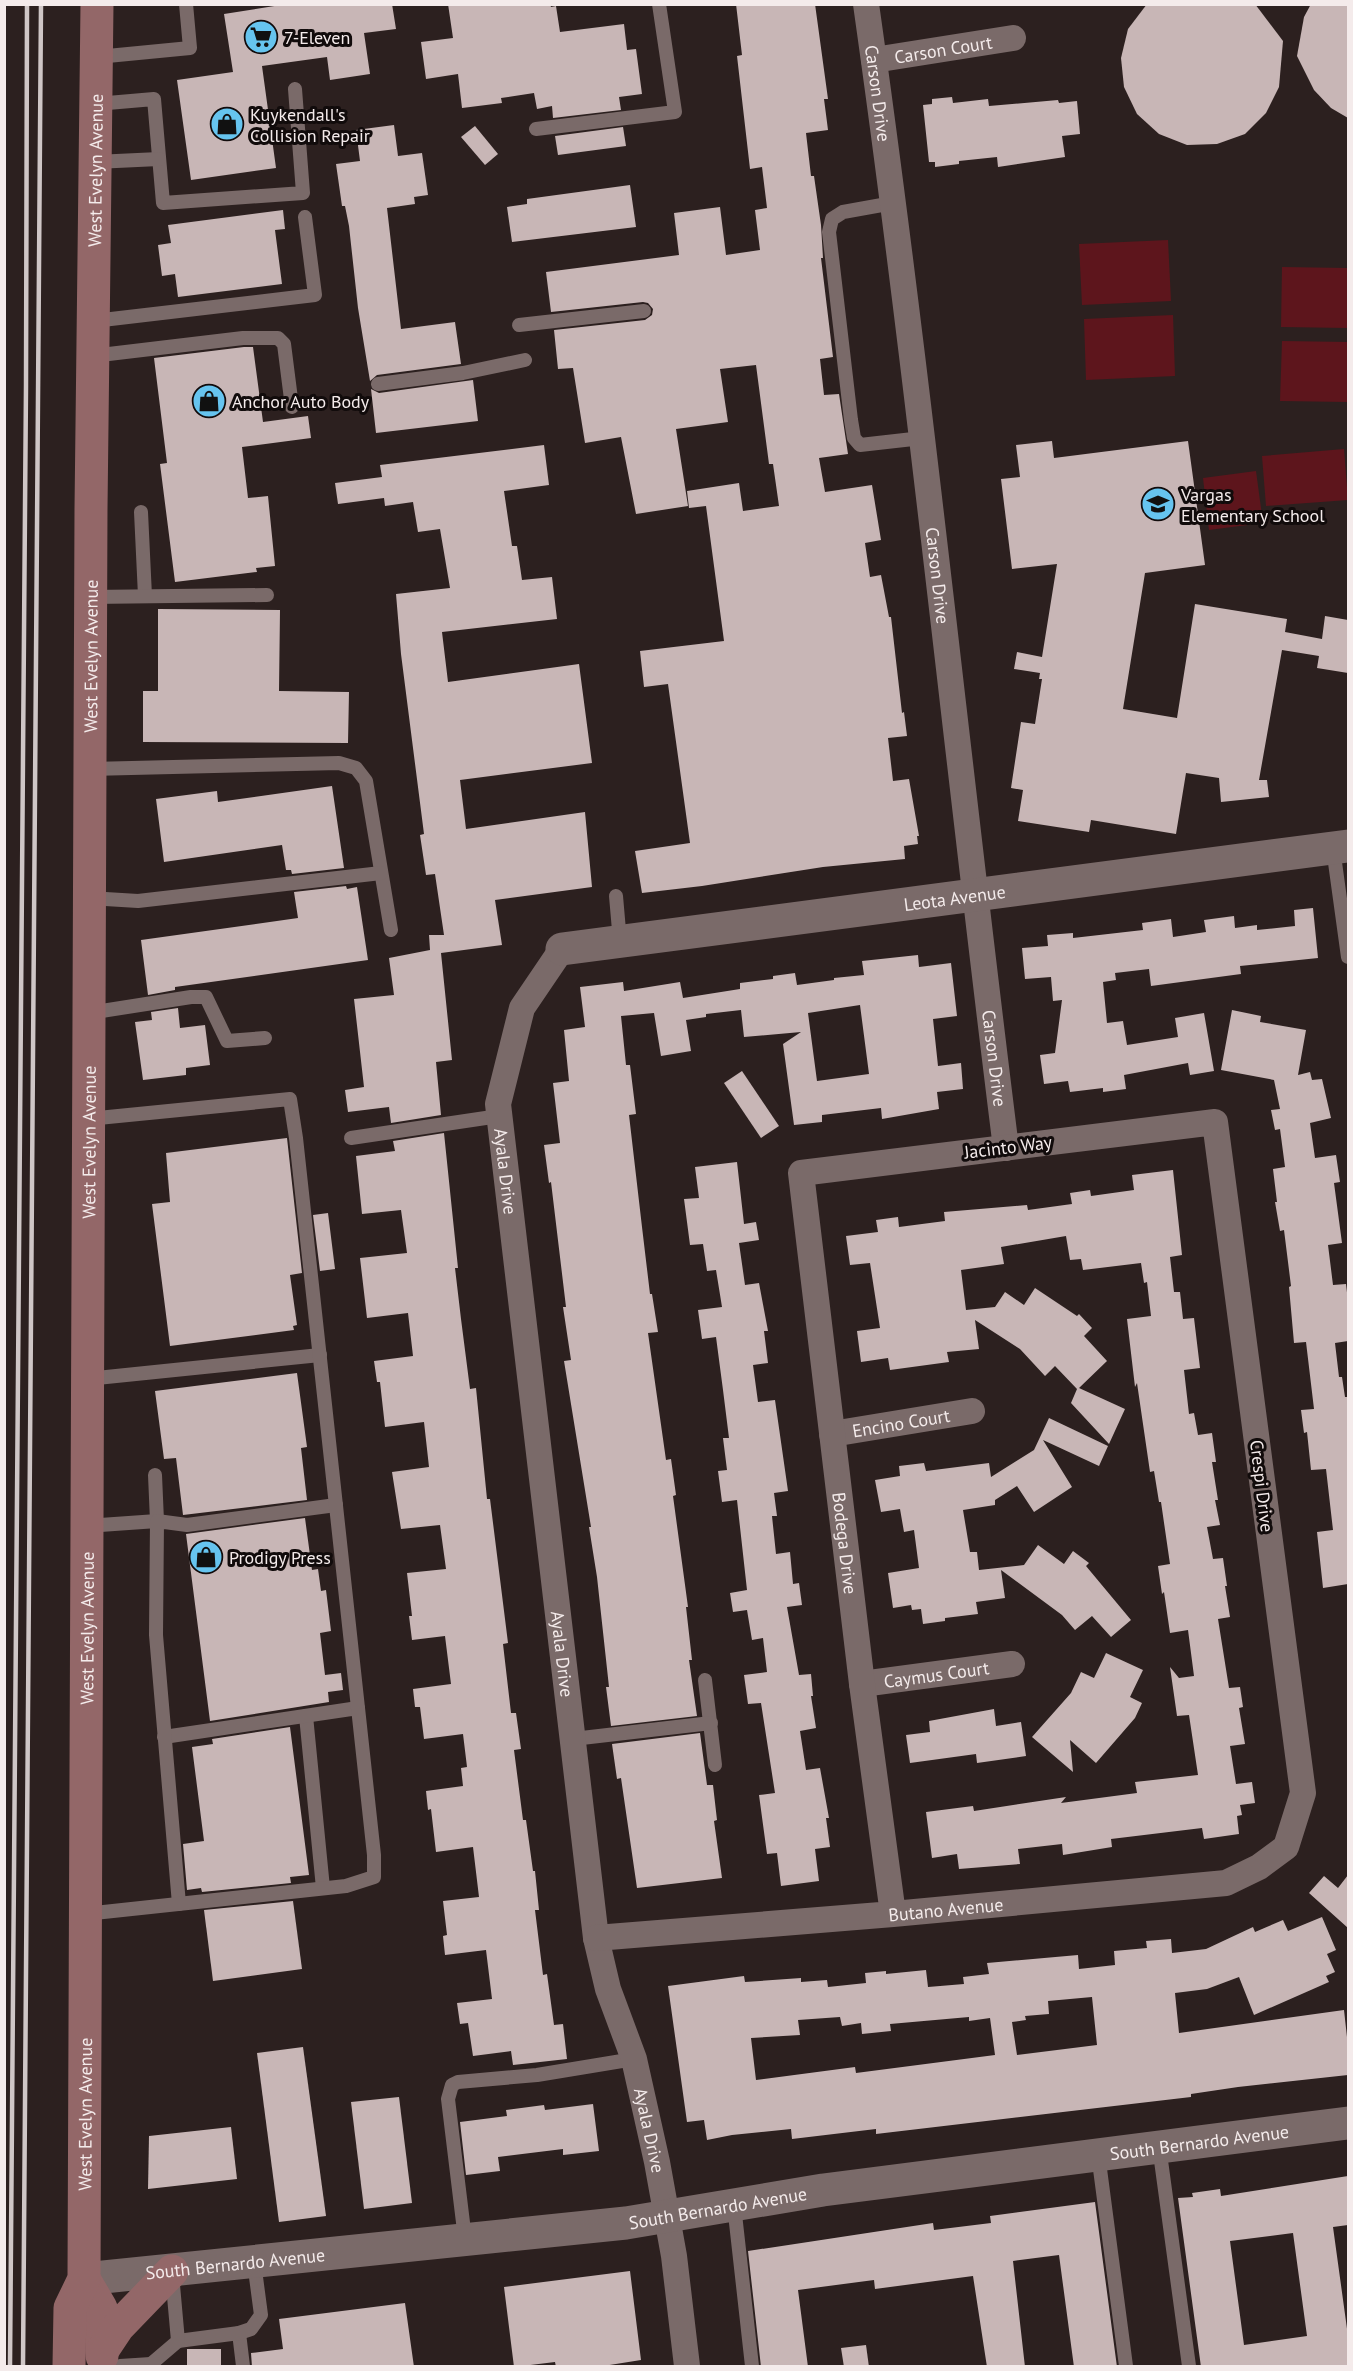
<svg xmlns="http://www.w3.org/2000/svg" width="1353" height="2371" viewBox="0 0 1353 2371" font-family="'PT Sans',sans-serif">
  <rect width="100%" height="100%" fill="#2c201f"/>
  <g fill="#5d151c">
    <polygon points="1168,240 1171,301 1082,305 1079,244"/>
    <polygon points="1282,267 1348,268 1348,328 1281,327"/>
    <polygon points="1173,315 1175,376 1086,380 1084,319"/>
    <polygon points="1282,341 1348,342 1348,402 1280,401"/>
    <polygon points="1344,449 1348,500 1266,506 1262,456"/>
    <polygon points="1256,471 1263,523 1209,530 1203,478"/>
  </g>
  <g fill="#c8b6b6" fill-rule="evenodd">
    <polygon points="287,4 392,4 396,29 364,33 370,74 330,80 327,57 262,66 276,168 191,180 177,80 233,72 224,14"/>
    <polygon points="448,4 550,4 551,7 556,6 560,32 624,24 627,50 636,49 642,94 619,97 621,110 553,118 552,106 537,109 534,93 501,98 502,103 462,108 458,74 426,79 421,42 453,38"/>
    <polygon points="736,4 815,4 828,99 824,99 828,130 806,133 811,176 814,176 821,225 823,258 821,258 833,357 820,359 824,395 839,394 848,454 819,458 825,492 872,485 881,540 865,543 870,577 881,575 889,617 891,617 902,713 904,712 907,736 888,738 893,781 909,779 919,836 917,836 918,844 904,846 905,859 823,867 702,886 642,893 635,851 690,843 668,684 644,687 640,651 724,641 706,506 689,508 687,491 739,483 743,511 779,506 773,464 769,464 756,365 720,369 728,422 676,429 688,506 636,514 621,437 585,443 573,368 558,369 554,330 645,320 652,315 653,309 648,303 643,302 551,312 546,272 679,255 674,213 720,207 726,255 760,250 755,210 767,208 762,167 750,169 737,56 742,55"/>
    <polygon points="1147,4 1255,4 1283,41 1279,87 1266,113 1245,134 1217,144 1187,145 1159,134 1137,114 1124,87 1121,58 1128,29"/>
    <polygon points="1311,4 1348,4 1348,118 1331,108 1314,90 1297,56 1304,17"/>
    <polygon points="952,97 953,103 988,99 989,106 1058,100 1059,103 1077,101 1080,134 1062,136 1065,157 998,167 997,157 959,161 959,164 935,167 935,162 929,162 923,105 932,104 932,99"/>
    <polygon points="394,125 398,156 422,153 428,195 414,197 415,204 387,208 401,329 455,322 461,364 377,375 370,381 358,308 349,226 345,206 342,206 336,164 360,161 356,130"/>
    <polygon points="475,126 498,154 485,165 461,137"/>
    <polygon points="623,127 626,146 558,155 555,136"/>
    <polygon points="630,185 636,227 512,242 507,207 527,204 527,199"/>
    <polygon points="283,210 285,229 275,230 282,284 178,297 175,274 162,276 158,245 171,243 168,225"/>
    <polygon points="244,347 253,347 263,422 308,416 311,438 242,447 248,498 268,496 275,566 256,568 257,572 175,582 160,464 167,463 154,358"/>
    <polygon points="473,380 478,421 376,433 371,389 379,393"/>
    <polygon points="1052,441 1054,458 1188,441 1205,565 1145,573 1123,709 1177,718 1195,604 1287,619 1285,632 1322,639 1325,616 1348,620 1348,673 1317,668 1319,656 1282,650 1259,780 1267,780 1269,797 1221,802 1219,778 1186,773 1176,834 1091,820 1089,832 1018,821 1023,790 1011,788 1021,722 1035,724 1042,679 1039,679 1040,673 1014,669 1017,652 1042,657 1057,564 1012,569 1001,479 1020,477 1016,445"/>
    <polygon points="544,445 549,485 504,491 512,546 517,546 522,580 552,577 557,619 442,632 448,682 579,664 592,763 460,780 466,829 585,812 592,887 495,900 502,945 441,953 452,1060 436,1062 441,1115 391,1123 389,1107 348,1112 345,1090 364,1087 354,999 394,995 389,958 430,950 429,935 444,935 435,874 426,875 420,835 424,834 401,654 396,594 450,588 440,529 418,532 413,502 385,506 384,498 338,504 335,483 382,477 380,465"/>
    <polygon points="158,609 280,610 279,691 349,692 348,743 143,742 143,691 158,691"/>
    <polygon points="332,786 344,868 292,874 291,870 286,870 282,845 164,862 156,799 217,791 218,802"/>
    <polygon points="346,886 347,889 357,887 368,960 175,987 175,990 148,995 141,940 298,918 294,892"/>
    <polygon points="1313,908 1318,958 1240,966 1241,974 1151,986 1149,969 1115,973 1116,980 1103,982 1107,1023 1123,1021 1127,1045 1178,1037 1175,1018 1204,1013 1214,1071 1190,1075 1188,1063 1124,1075 1126,1089 1103,1092 1103,1088 1070,1092 1068,1081 1044,1084 1040,1055 1055,1053 1062,1000 1053,1001 1051,977 1025,979 1022,948 1048,946 1047,935 1073,933 1073,938 1143,930 1142,923 1171,919 1173,937 1206,932 1204,920 1234,916 1235,928 1257,925 1257,930 1295,926 1294,910"/>
    <path d="M 918,955 L 919,967 L 951,963 L 957,1016 L 933,1019 L 938,1066 L 961,1063 L 963,1089 L 937,1092 L 939,1109 L 882,1119 L 881,1108 L 822,1115 L 822,1122 L 794,1125 L 783,1044 L 801,1032 L 744,1037 L 741,1010 L 706,1014 L 706,1017 L 686,1020 L 691,1051 L 661,1056 L 654,1013 L 621,1016 L 626,1065 L 630,1065 L 636,1114 L 629,1115 L 642,1227 L 650,1294 L 652,1294 L 658,1332 L 648,1333 L 666,1460 L 671,1459 L 676,1495 L 673,1496 L 688,1607 L 686,1607 L 692,1660 L 689,1660 L 697,1716 L 611,1726 L 606,1687 L 609,1687 L 597,1577 L 589,1527 L 591,1527 L 564,1361 L 571,1360 L 563,1307 L 566,1307 L 551,1182 L 549,1183 L 544,1145 L 560,1143 L 553,1083 L 569,1081 L 564,1030 L 585,1027 L 580,987 L 623,982 L 624,991 L 680,982 L 683,998 L 740,989 L 740,983 L 773,979 L 773,976 L 795,973 L 797,985 L 834,980 L 834,978 L 864,975 L 862,961 ZM 860,1005 L 869,1074 L 817,1081 L 808,1013 Z"/>
    <polygon points="178,1008 180,1028 205,1025 210,1065 186,1068 186,1075 143,1080 135,1022 152,1020 151,1012"/>
    <polygon points="1232,1010 1261,1016 1260,1022 1306,1030 1298,1075 1310,1072 1312,1080 1322,1079 1331,1118 1310,1123 1315,1158 1336,1155 1340,1182 1334,1183 1342,1243 1328,1245 1333,1285 1346,1284 1348,1301 1348,1341 1335,1343 1339,1377 1342,1377 1345,1397 1348,1397 1348,1584 1323,1588 1317,1532 1333,1530 1326,1469 1311,1470 1307,1432 1304,1433 1301,1410 1314,1409 1306,1342 1294,1343 1289,1287 1291,1286 1284,1230 1280,1231 1275,1202 1277,1202 1273,1169 1285,1167 1280,1129 1275,1130 1271,1110 1280,1109 1274,1080 1221,1070"/>
    <polygon points="742,1071 779,1126 761,1138 724,1083"/>
    <polygon points="444,1133 458,1268 455,1268 461,1319 470,1389 476,1388 487,1499 490,1499 508,1643 503,1644 511,1713 516,1713 521,1749 514,1750 523,1820 526,1820 533,1871 535,1871 539,1910 535,1910 543,1975 547,1974 554,2025 563,2024 567,2059 513,2065 511,2051 473,2056 468,2023 460,2024 457,2003 492,1999 486,1950 445,1955 443,1936 447,1935 443,1901 479,1897 473,1847 436,1852 431,1809 428,1810 426,1791 463,1786 461,1768 467,1767 463,1734 424,1739 420,1707 415,1707 413,1689 451,1684 445,1636 412,1640 409,1616 412,1616 407,1573 446,1569 440,1525 401,1529 392,1472 429,1467 424,1422 385,1427 380,1382 377,1382 374,1361 413,1356 408,1313 367,1318 360,1258 407,1253 401,1210 362,1214 356,1156 395,1151 393,1141"/>
    <polygon points="287,1138 302,1273 290,1275 297,1325 293,1326 294,1330 170,1346 152,1204 170,1202 166,1153"/>
    <polygon points="737,1162 744,1224 756,1222 759,1240 739,1243 745,1285 759,1283 768,1331 764,1331 768,1363 753,1365 758,1402 775,1400 788,1491 774,1493 777,1516 772,1516 776,1554 790,1552 793,1584 799,1583 802,1605 787,1607 799,1675 811,1674 813,1696 811,1696 816,1728 800,1731 806,1770 820,1768 829,1818 826,1818 830,1847 815,1849 819,1881 781,1886 777,1853 767,1854 759,1795 775,1793 761,1703 748,1704 744,1675 767,1672 763,1638 752,1640 747,1610 733,1612 730,1593 747,1590 737,1500 722,1502 718,1471 727,1470 723,1438 729,1438 723,1390 716,1337 702,1339 698,1310 722,1307 716,1270 707,1271 703,1244 690,1245 684,1199 699,1198 695,1167"/>
    <polygon points="1173,1170 1182,1255 1170,1257 1174,1292 1180,1292 1183,1319 1194,1318 1200,1368 1184,1370 1189,1414 1194,1413 1198,1435 1212,1433 1216,1462 1212,1462 1218,1500 1215,1500 1220,1525 1207,1527 1213,1559 1223,1558 1227,1586 1225,1586 1230,1617 1218,1619 1229,1688 1240,1687 1243,1707 1239,1708 1245,1744 1230,1746 1236,1784 1252,1782 1255,1803 1240,1805 1242,1815 1237,1816 1239,1834 1204,1839 1202,1828 1111,1839 1112,1847 1063,1855 1062,1844 1018,1849 1020,1864 959,1869 957,1854 932,1858 926,1812 973,1806 974,1811 1066,1797 1061,1803 1137,1793 1135,1782 1198,1775 1189,1715 1177,1716 1170,1667 1179,1678 1194,1676 1188,1630 1170,1633 1164,1592 1162,1594 1158,1566 1170,1564 1161,1502 1159,1502 1154,1471 1150,1472 1137,1383 1135,1387 1127,1319 1151,1316 1147,1282 1144,1283 1141,1263 1083,1270 1081,1259 1070,1260 1066,1236 1001,1247 1004,1264 961,1270 966,1310 995,1307 1005,1292 1024,1305 1035,1288 1077,1316 1079,1314 1092,1328 1084,1336 1107,1361 1079,1388 1125,1409 1109,1444 1071,1403 1077,1389 1055,1366 1045,1376 1020,1349 975,1320 979,1349 947,1352 949,1362 890,1370 888,1358 861,1362 857,1331 880,1328 870,1263 850,1265 846,1236 878,1232 876,1220 898,1217 899,1227 945,1221 944,1212 1027,1205 1028,1210 1072,1204 1070,1193 1090,1190 1091,1196 1134,1190 1132,1175"/>
    <polygon points="328,1213 335,1269 320,1271 313,1215"/>
    <polygon points="297,1373 307,1447 301,1448 307,1500 183,1515 176,1458 164,1459 155,1391"/>
    <polygon points="1049,1418 1108,1446 1099,1466 1043,1440 1072,1487 1034,1512 1017,1486 995,1500 995,1505 963,1510 970,1552 977,1552 979,1570 1024,1565 1038,1545 1064,1564 1073,1551 1089,1563 1086,1566 1131,1620 1111,1637 1092,1616 1075,1630 1062,1615 1001,1570 1005,1598 976,1602 978,1614 945,1618 945,1621 923,1624 921,1609 912,1610 911,1605 893,1608 888,1573 919,1568 914,1530 904,1532 900,1509 881,1512 875,1480 900,1476 899,1466 924,1463 926,1471 989,1463 991,1477 1034,1450"/>
    <polygon points="305,1518 312,1570 318,1569 321,1591 326,1590 331,1631 320,1633 325,1675 341,1673 343,1690 328,1692 329,1702 210,1721 186,1534"/>
    <polygon points="1106,1653 1143,1670 1130,1697 1142,1703 1135,1718 1096,1763 1070,1740 1073,1772 1032,1737 1071,1693 1081,1672 1094,1678"/>
    <polygon points="994,1709 996,1726 1021,1722 1026,1756 977,1763 976,1754 910,1763 906,1735 930,1732 929,1721"/>
    <polygon points="290,1727 309,1875 290,1877 291,1883 202,1892 201,1888 187,1890 183,1844 204,1841 192,1747 213,1744 212,1739"/>
    <polygon points="700,1733 707,1785 713,1785 717,1820 714,1821 722,1878 637,1888 621,1778 617,1779 612,1744"/>
    <polygon points="1348,1875 1348,1928 1309,1893 1324,1876 1338,1888"/>
    <polygon points="293,1901 302,1969 213,1981 204,1910"/>
    <path d="M 1322,1917 L 1336,1950 L 1327,1954 L 1335,1972 L 1326,1976 L 1329,1982 L 1254,2015 L 1239,1977 L 1207,1989 L 1175,1993 L 1179,2033 L 1344,2010 L 1348,2046 L 1348,2075 L 1238,2087 L 1191,2094 L 1191,2097 L 876,2134 L 876,2129 L 792,2139 L 791,2129 L 732,2135 L 707,2140 L 704,2120 L 687,2122 L 668,1986 L 744,1976 L 745,1982 L 801,1978 L 801,1982 L 827,1980 L 828,1987 L 866,1983 L 865,1973 L 886,1971 L 886,1974 L 926,1970 L 928,1987 L 964,1984 L 963,1977 L 989,1974 L 987,1963 L 1078,1955 L 1079,1969 L 1115,1965 L 1114,1951 L 1147,1948 L 1146,1941 L 1171,1939 L 1172,1953 L 1206,1949 L 1253,1927 L 1255,1932 L 1283,1920 L 1288,1931 ZM 1092,1997 L 1097,2045 L 1017,2055 L 1012,2022 L 1026,2020 L 1025,2016 L 1049,2014 L 1048,2001 ZM 840,2017 L 842,2026 L 861,2023 L 862,2034 L 891,2031 L 890,2024 L 969,2017 L 969,2021 L 990,2018 L 995,2055 L 856,2073 L 855,2067 L 756,2080 L 751,2038 L 800,2035 L 798,2020 Z"/>
    <polygon points="303,2047 326,2216 279,2222 257,2053"/>
    <polygon points="399,2097 412,2203 364,2209 351,2102"/>
    <polygon points="593,2104 599,2151 563,2155 563,2149 498,2157 500,2171 466,2175 460,2122 507,2116 506,2110 544,2105 545,2110"/>
    <polygon points="231,2127 237,2179 148,2189 149,2136"/>
    <path d="M 1348,2176 L 1348,2225 L 1333,2227 L 1348,2336 L 1348,2367 L 1201,2367 L 1178,2198 L 1193,2197 L 1192,2193 L 1220,2189 L 1221,2196 ZM 1293,2233 L 1307,2336 L 1244,2345 L 1230,2241 Z"/>
    <polygon points="1095,2202 1117,2367 1074,2367 1059,2255 1013,2261 1025,2367 987,2367 973,2276 875,2289 874,2280 798,2290 808,2367 761,2367 748,2251 933,2223 934,2230 991,2223 990,2216"/>
    <polygon points="630,2271 641,2360 597,2367 556,2367 555,2362 514,2367 504,2287"/>
    <polygon points="405,2303 414,2367 252,2367 251,2353 283,2349 279,2319"/>
    <polygon points="866,2345 869,2367 844,2367 841,2348"/>
    <rect x="187" y="2349" width="34" height="18"/>
  </g>
  <g fill="none" stroke-linecap="round" stroke-linejoin="round">
    <g stroke="#7a6a69" stroke-width="14">
      <polyline points="97,57 190,48 186,4"/>
      <polyline points="96,104 154,99 163,203 303,193 295,89"/>
      <polyline points="536,129 675,112 659,4"/>
      <polyline points="95,162 159,159"/>
      <polyline points="893,203 843,212 832,219 829,232 851,420 854,438 860,445 922,438"/>
      <polyline points="94,321 315,295 305,217"/>
      <polyline points="519,325 644,311"/>
      <polyline points="92,356 243,338 278,338 284,344 292,407"/>
      <polyline points="378,384 463,373 525,360"/>
      <polyline points="141,512 145,596"/>
      <polyline points="90,597 267,595"/>
      <polyline points="90,769 339,763 356,768 366,781 391,930"/>
      <polyline points="1333,848 1348,957"/>
      <polyline points="616,896 620,942"/>
      <polyline points="89,898 138,901 381,873"/>
      <polyline points="89,1013 191,997 206,997 227,1041 265,1038"/>
      <polyline points="351,1138 499,1116"/>
      <polyline points="87,1379 320,1355"/>
      <polyline points="86,1526 157,1521 155,1475"/>
      <polyline points="705,1680 715,1765"/>
      <polyline points="306,1716 323,1888"/>
      <polyline points="164,1737 358,1708"/>
      <polyline points="573,1739 711,1723"/>
      <polyline points="179,1904 156,1635 157,1521 187,1525 336,1505"/>
      <polyline points="85,1914 346,1886 374,1877 374,1855 296,1138 290,1099 88,1119"/>
      <polyline points="1159,2146 1189,2366"/>
      <polyline points="1098,2154 1126,2366"/>
      <polyline points="734,2205 752,2366"/>
      <polyline points="465,2239 448,2099 452,2085 458,2082 537,2075 634,2059"/>
      <polyline points="239,2333 243,2366"/>
      <polyline points="178,2341 239,2333 251,2329 261,2315 254,2262"/>
      <polyline points="120,2366 151,2364"/>
      <polyline points="151,2366 151,2364 178,2341 172,2274"/>
    </g>
    <g stroke="#7a6a69" stroke-width="26">
      <path id="s1" d="M 866,4 C 920,385 958,767 1006,1148"/>
      <path id="s2" d="M 874,60 L 1013,38"/>
      <path id="s3" d="M 562,949 L 522,1008 L 498,1104 L 596,1938 L 608,1989 L 634,2059 L 657,2162 L 674,2256 L 687,2366"/>
      <path id="s4" d="M 832,1434 L 972,1411"/>
      <path id="s5" d="M 862,1684 L 1012,1664"/>
      <path id="s6" d="M 596,1938 L 893,1914 L 1226,1883 L 1259,1867 L 1286,1847 L 1303,1793 L 1215,1122 L 801,1173 L 862,1684 L 893,1914"/>
    </g>
    <g stroke="#7a6a69" stroke-width="33">
      <path id="s7" d="M 562,949 L 1348,846"/>
      <path id="s8" d="M 84,2279 L 626,2223 L 823,2190 L 1348,2123"/>
    </g>
    <g stroke="#936768" stroke-width="33">
      <polyline points="84,2279 101,2308 102,2356"/>
      <polyline points="102,2351 118,2327 172,2271"/>
      <path id="s9" d="M 69,2366 L 70,2308 L 84,2279 L 91,509 L 97,4"/>
    </g>
    <g stroke="#cfc6c6" stroke-width="4.5">
      <polyline points="10,2366 26,386 27,4"/>
      <polyline points="23,2366 41,4"/>
    </g>
  </g>
  <defs>
    <g id="supermarket-disc" transform="scale(1.725)"><circle r="9.5" fill="#66c4ef" stroke="#110b0b"/><path d="M-6-5.5h2.5l.6 2H6L4.5 2H-2.5L-4.4-4H-6ZM-1.5 3.2a1.3 1.3 0 1 0 .1 0ZM3 3.2a1.3 1.3 0 1 0 .1 0Z" fill="#111"/></g>
    <g id="shop-disc" transform="scale(1.725)"><circle r="9.5" fill="#66c4ef" stroke="#110b0b"/><path d="M-5-2.5h2.3a2.7 3.5 0 0 1 5.4 0H5L5.5 6h-11ZM-1.5-2.5h3a1.5 2.3 0 0 0-3 0Z" fill="#111"/></g>
    <g id="school-disc" transform="scale(1.725)"><circle r="9.5" fill="#66c4ef" stroke="#110b0b"/><path d="M0-5L7-2L0 1L-7-2ZM-4 1L0 2.5L4 1V4Q0 6-4 4Z" fill="#111"/></g>
  </defs>
  <g fill-rule="evenodd">
    <use href="#supermarket-disc" x="261" y="37"/>
    <use href="#shop-disc" x="227" y="124"/>
    <use href="#shop-disc" x="209" y="401"/>
    <use href="#school-disc" x="1158" y="504"/>
    <use href="#shop-disc" x="206" y="1557"/>
  </g>
  <g text-anchor="middle" dominant-baseline="central" stroke-width="6" stroke-linejoin="round" paint-order="stroke">
    <g font-size="18" fill="#f4ebeb" stroke="#110b0b" text-anchor="start">
      <text x="284" y="37">7-Eleven</text>
      <text x="250" y="114">Kuykendall's<tspan x="250" dy="21">Collision Repair</tspan></text>
      <text x="232" y="401">Anchor Auto Body</text>
      <text x="1181" y="494">Vargas<tspan x="1181" dy="21">Elementary School</tspan></text>
      <text x="229" y="1557">Prodigy Press</text>
    </g>
    <g font-size="18" fill="#f4ebeb" stroke="#110b0b">
      <text stroke="none"><textPath href="#s2" startOffset="70">Carson Court</textPath></text>
      <text stroke="none"><textPath href="#s1" startOffset="90">Carson Drive</textPath></text>
      <text stroke="none"><textPath href="#s9" startOffset="2199">West Evelyn Avenue</textPath></text>
      <text stroke="none"><textPath href="#s1" startOffset="576">Carson Drive</textPath></text>
      <text stroke="none"><textPath href="#s9" startOffset="1713">West Evelyn Avenue</textPath></text>
      <text stroke="none"><textPath href="#s7" startOffset="396">Leota Avenue</textPath></text>
      <text stroke="none"><textPath href="#s1" startOffset="1062">Carson Drive</textPath></text>
      <text stroke="none"><textPath href="#s9" startOffset="1227">West Evelyn Avenue</textPath></text>
      <text transform="translate(1008 1147) rotate(-7)">Jacinto Way</text>
      <text stroke="none"><textPath href="#s3" startOffset="238">Ayala Drive</textPath></text>
      <text stroke="none"><textPath href="#s4" startOffset="70">Encino Court</textPath></text>
      <text transform="translate(1262 1486) rotate(83)">Crespi Drive</text>
      <text stroke="none"><textPath href="#s6" startOffset="2226">Bodega Drive</textPath></text>
      <text stroke="none"><textPath href="#s9" startOffset="741">West Evelyn Avenue</textPath></text>
      <text stroke="none"><textPath href="#s3" startOffset="724">Ayala Drive</textPath></text>
      <text stroke="none"><textPath href="#s5" startOffset="75">Caymus Court</textPath></text>
      <text stroke="none"><textPath href="#s6" startOffset="351">Butano Avenue</textPath></text>
      <text stroke="none"><textPath href="#s9" startOffset="255">West Evelyn Avenue</textPath></text>
      <text stroke="none"><textPath href="#s3" startOffset="1210">Ayala Drive</textPath></text>
      <text stroke="none"><textPath href="#s8" startOffset="1124">South Bernardo Avenue</textPath></text>
      <text stroke="none"><textPath href="#s8" startOffset="638">South Bernardo Avenue</textPath></text>
      <text stroke="none"><textPath href="#s8" startOffset="152">South Bernardo Avenue</textPath></text>
    </g>
  </g>
  <rect width="1353" height="2371" fill="none" stroke="#f4ebeb" stroke-width="12"/>
</svg>
